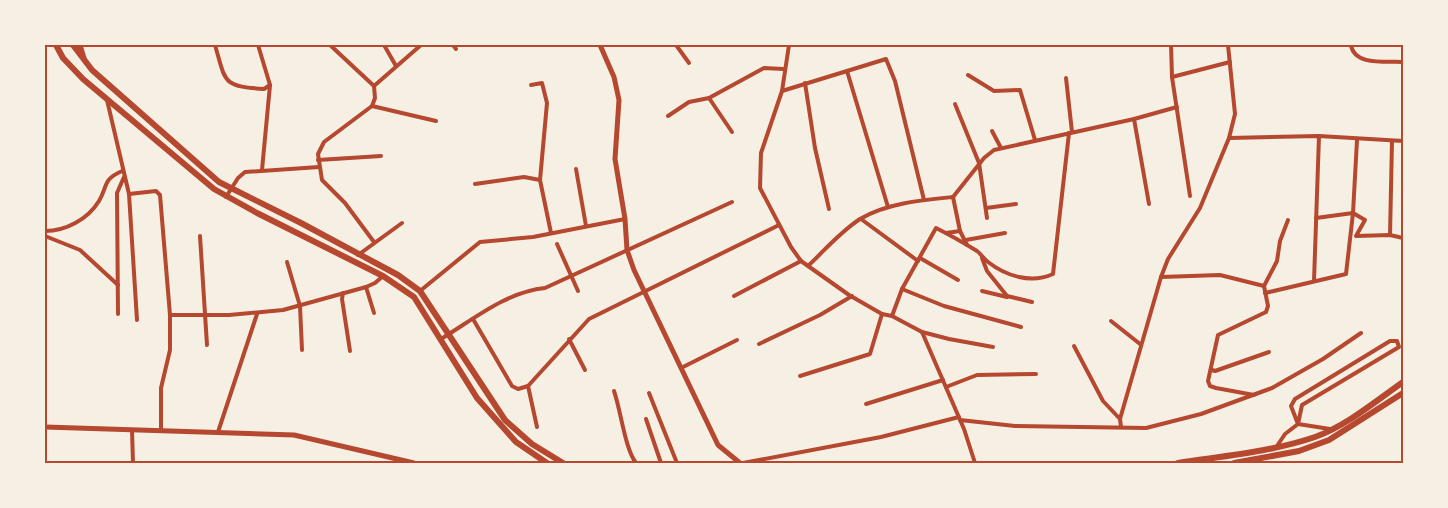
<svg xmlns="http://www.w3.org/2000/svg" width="1448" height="508" viewBox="0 0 1448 508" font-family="'Noto Sans',sans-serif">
  <rect width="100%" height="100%" fill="#f6efe4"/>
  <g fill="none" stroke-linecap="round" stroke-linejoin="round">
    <g stroke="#b5482f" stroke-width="4">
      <path d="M 215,45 C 226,83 222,86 264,89 L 270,85"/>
      <polyline points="258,45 270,85 262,170"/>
      <polyline points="330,45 374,86 375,98 372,106 324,142 318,154 322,180 345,203 374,242"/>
      <polyline points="384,45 396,66"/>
      <polyline points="453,45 456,49"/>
      <polyline points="676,45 689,63"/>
      <polyline points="789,45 782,91 761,153 760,188 791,247 801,261 849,295 882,314 892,316 922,332 949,339 993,347"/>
      <polyline points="1171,45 1172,77 1190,196"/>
      <path d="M 1351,45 C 1354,66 1386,61 1403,62"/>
      <polyline points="847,71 888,207"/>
      <polyline points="968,75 994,91 1020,90 1035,140"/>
      <polyline points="1172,77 1230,62"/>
      <polyline points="1066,78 1072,132"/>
      <polyline points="805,83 815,148 829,209"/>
      <polyline points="531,85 542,83 547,103 540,180 551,233"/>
      <polyline points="374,86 421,45"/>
      <polyline points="782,91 886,59 895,81 924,200"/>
      <polyline points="709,98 732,132"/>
      <polyline points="107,100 129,194 137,320"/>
      <polyline points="955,104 979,163 987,218"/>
      <polyline points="372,106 436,121"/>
      <polyline points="668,116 689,102 709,98 764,68 783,69"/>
      <polyline points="1134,119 1149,204"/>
      <polyline points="992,131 1001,148"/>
      <polyline points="1229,138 1319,136 1403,141"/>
      <polyline points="318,160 381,156"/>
      <polyline points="576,169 586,226"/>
      <polyline points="475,184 524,177 540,180"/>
      <polyline points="129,194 156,191 160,195 170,315 170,350 161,388 161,431"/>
      <polyline points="226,197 238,178 245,172 319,167"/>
      <polyline points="953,197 984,158 994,150 1134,119 1177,107"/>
      <polyline points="953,197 960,231 967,245"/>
      <polyline points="986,208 1016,204"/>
      <polyline points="1316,218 1353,213 1365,220 1356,236 1390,235 1403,238"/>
      <polyline points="861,219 918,261"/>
      <path d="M 45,231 C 66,231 88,219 99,201 C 108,186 102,180 122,171"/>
      <polyline points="946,233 960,231"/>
      <polyline points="1390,235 1392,141"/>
      <polyline points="45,236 80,250 118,285"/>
      <polyline points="200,236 207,345"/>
      <polyline points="966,240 1005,233"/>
      <polyline points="557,244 578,291"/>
      <polyline points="358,255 402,223"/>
      <polyline points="920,258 958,280"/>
      <polyline points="982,258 987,271 1007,296 1032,302"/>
      <polyline points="287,262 300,306 302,350"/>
      <path d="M 808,266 C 825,250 840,232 860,219 C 887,203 923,200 953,197"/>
      <polyline points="1161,277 1220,275 1264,286"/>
      <polyline points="1314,281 1319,136"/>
      <polyline points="1264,286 1277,261 1280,241 1288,220"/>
      <polyline points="366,287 374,313"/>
      <polyline points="902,289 944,306 1021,327"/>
      <polyline points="420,291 480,242 533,237 625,219"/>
      <polyline points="982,291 1007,297"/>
      <polyline points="343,293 342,299 350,351"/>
      <polyline points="1265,293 1346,274 1353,213 1357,140"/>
      <polyline points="734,296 801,261"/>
      <polyline points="118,314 117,193 124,177"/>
      <polyline points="170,315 229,315 283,310 366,287 375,283 383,276"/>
      <path d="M 892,316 L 902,289 L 936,228 C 950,235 964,243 977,251 C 981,254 984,259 988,262 C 1006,276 1031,284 1053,274 L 1069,133"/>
      <polyline points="473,319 512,386 518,389 528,386 589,319 779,225"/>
      <polyline points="1111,321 1140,344"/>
      <polyline points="922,332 964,429 975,463"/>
      <path d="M 441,339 C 474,319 506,292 545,288 L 732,202"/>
      <polyline points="569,339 585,370"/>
      <polyline points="759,344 820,315 852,296"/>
      <polyline points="1074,346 1103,401 1120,419"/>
      <polyline points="681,368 737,340"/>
      <polyline points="1212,370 1215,371 1269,352"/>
      <polyline points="800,376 870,354 882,314"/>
      <polyline points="528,386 537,427"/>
      <polyline points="946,387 977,375 1036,374"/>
      <path d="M 614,391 C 621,411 625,449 636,463"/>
      <polyline points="649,393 677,463"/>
      <polyline points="1254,395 1216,388 1210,386 1208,381 1218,335 1266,312 1268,306 1264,286"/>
      <polyline points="866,404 943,380"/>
      <polyline points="646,419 661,463"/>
      <polyline points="960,420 1015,426 1146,428 1201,414 1272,388 1323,359 1361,333"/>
      <polyline points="1298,424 1330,429"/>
      <polyline points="1121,427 1120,419 1161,277 1168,259 1200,208 1229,138 1235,114 1228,45"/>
      <polyline points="132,430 133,463"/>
      <polyline points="218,432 257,314"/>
      <polyline points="1277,446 1285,434 1298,424 1302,405 1399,347 1397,341 1390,341 1295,399 1291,406 1298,424"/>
      <polyline points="743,463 881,437 959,417"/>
    </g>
    <g stroke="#b5482f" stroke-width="5">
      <polyline points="80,45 84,58"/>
      <polyline points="600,45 614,77 619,100 615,159 625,219 627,250 634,270 718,445 740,463"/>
      <polyline points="45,427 294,435 414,463"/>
    </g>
    <g stroke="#b5482f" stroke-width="6">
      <polyline points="56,45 63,58 83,79 214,189 257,213 383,276 414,297 477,398 516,442 547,463"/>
      <polyline points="73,45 92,70 219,182 301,223 398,275 420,291 505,420 532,444 563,463"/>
      <path d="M 1178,463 C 1223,456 1271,452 1315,437 C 1346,426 1376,401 1403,382"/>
      <polyline points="1234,463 1299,451 1329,440 1403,393"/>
    </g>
  </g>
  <rect width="1448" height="508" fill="none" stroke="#f6efe4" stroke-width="92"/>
  <rect x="46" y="46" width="1356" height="416" fill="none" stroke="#b5482f" stroke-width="2"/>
</svg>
